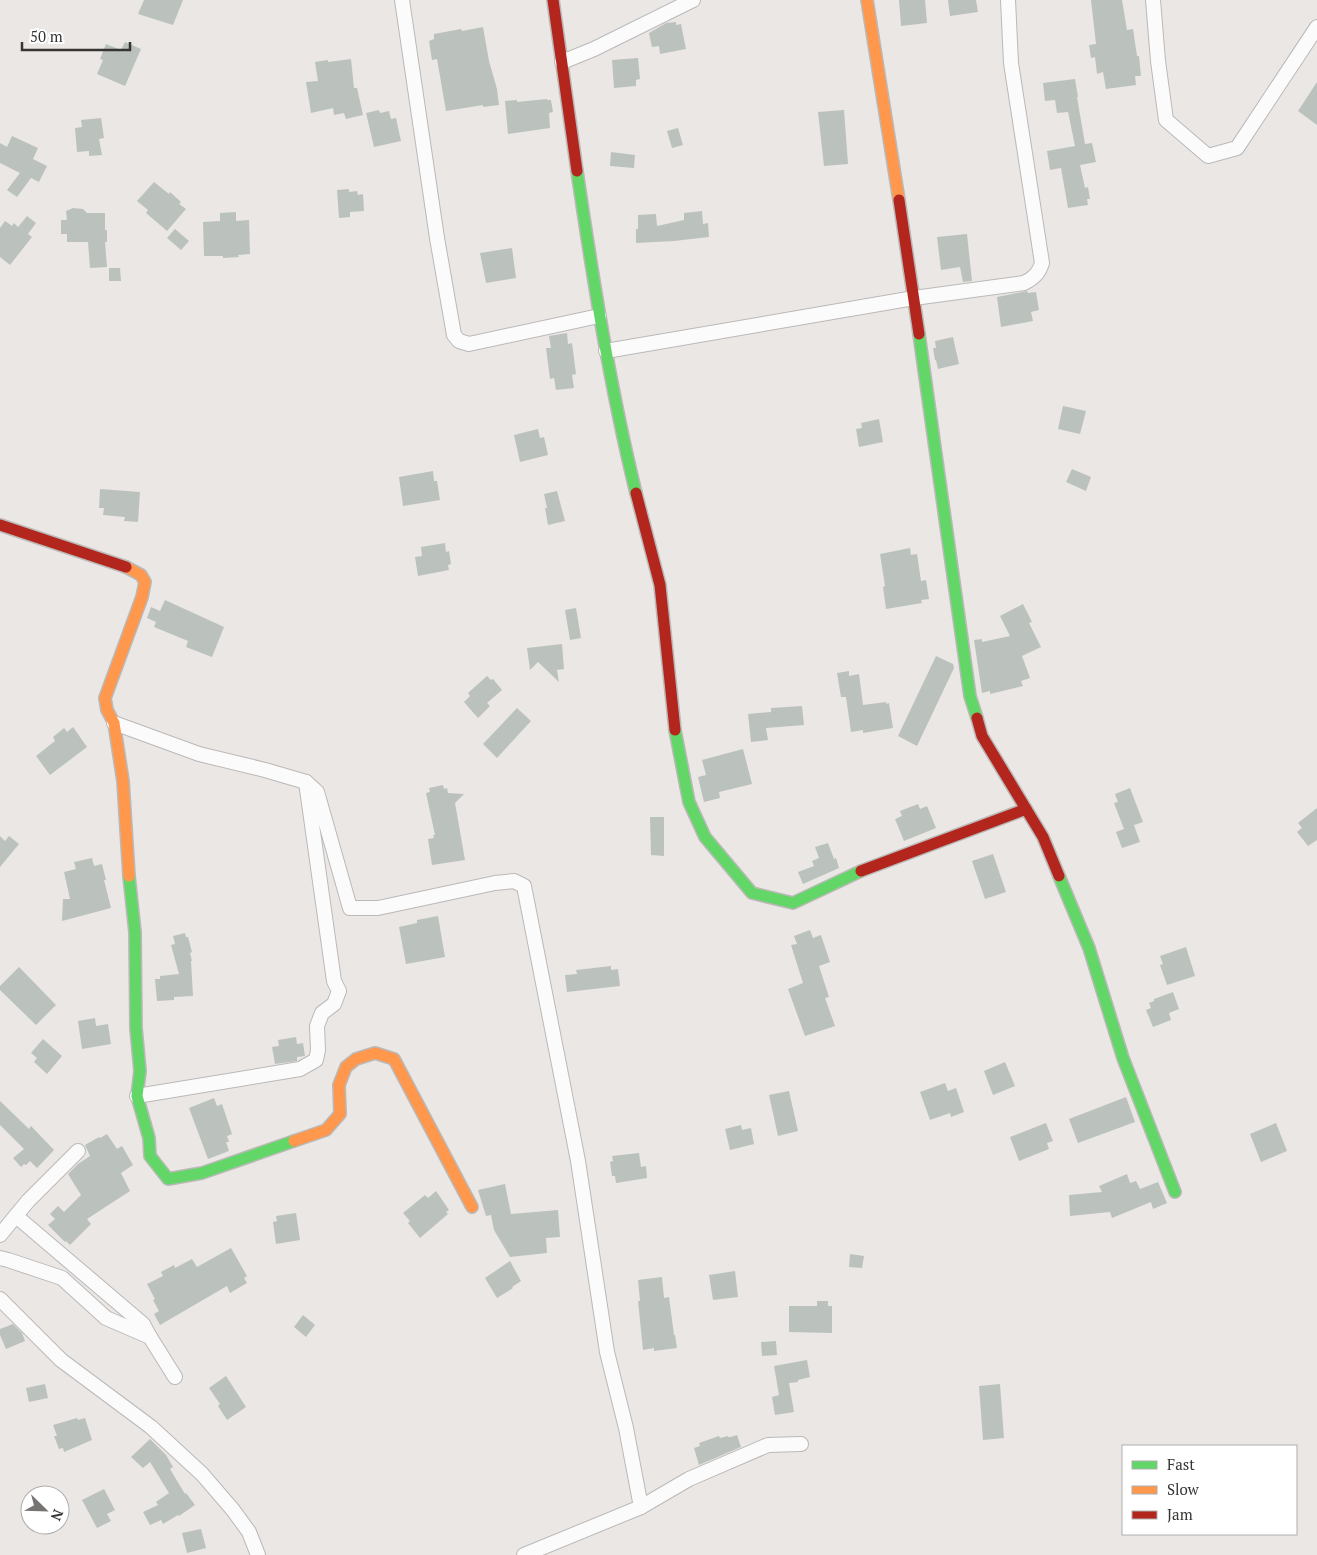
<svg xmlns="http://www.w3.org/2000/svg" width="1317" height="1555" viewBox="0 0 1317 1555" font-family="'PT Serif',serif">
  <rect width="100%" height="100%" fill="#eae7e5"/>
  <g fill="#bbc2be">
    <polygon points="144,0 183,0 173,25 138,14"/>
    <polygon points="899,0 925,0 927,23 901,26"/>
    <polygon points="948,0 976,0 978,12 950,16"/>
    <polygon points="1091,0 1122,0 1127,30 1133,29 1137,56 1139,56 1141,76 1135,76 1136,85 1106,89 1103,72 1097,74 1095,57 1091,58 1089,45 1096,44"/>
    <polygon points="676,22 676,25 681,24 686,49 660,54 659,46 652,47 649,33 666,23"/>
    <polygon points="483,27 489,61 497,89 499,105 483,107 483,105 446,111 437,59 432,60 429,41 434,39 434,34 461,29 462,31"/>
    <polygon points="125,42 141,49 125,86 97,74 103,60 100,59 106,44 121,50"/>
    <polygon points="638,58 640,79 636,80 636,86 614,88 612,60"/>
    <polygon points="351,59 354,88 357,88 363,115 346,119 344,113 334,115 333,108 311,113 306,82 318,81 315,62 328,60 328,62"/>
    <polygon points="1075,79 1078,97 1077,97 1085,144 1092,143 1096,162 1080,165 1085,188 1088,187 1090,199 1087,199 1088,205 1068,208 1061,168 1050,170 1047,151 1075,146 1068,112 1057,113 1055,100 1045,101 1043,83"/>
    <polygon points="1317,82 1317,125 1298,111"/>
    <polygon points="547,99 547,100 551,100 553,112 549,113 550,128 508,134 505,101 517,100 517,102"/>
    <polygon points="379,110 380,113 389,111 391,119 396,118 401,141 374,147 366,113"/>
    <polygon points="844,110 848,164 824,166 818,112"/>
    <polygon points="101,118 104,138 99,139 102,155 89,156 89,151 77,152 75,128 82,127 81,120"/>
    <polygon points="678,128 683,145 672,148 667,131"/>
    <polygon points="12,136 38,148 33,159 47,166 39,182 31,178 17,197 7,190 20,173 0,163 0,143 7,147"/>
    <polygon points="611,152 635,155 634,168 610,166"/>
    <polygon points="154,182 169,194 170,192 181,202 179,204 186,209 167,231 146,213 148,210 137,201"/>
    <polygon points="349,189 349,192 357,191 358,195 363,194 364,211 350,212 350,217 339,218 337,190"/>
    <polygon points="73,208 83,209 87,213 105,213 105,230 107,230 107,242 105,242 107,267 90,268 88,242 67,242 67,234 61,234 61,220 67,220 66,211"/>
    <polygon points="702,211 703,224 708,223 709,237 674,241 636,243 636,229 638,229 638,215 656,214 657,226 684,220 684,213"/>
    <polygon points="236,212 236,221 249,220 250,254 238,255 239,257 223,258 223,256 204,256 203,222 220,221 220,213"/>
    <polygon points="27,216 36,223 28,234 32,237 10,265 0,257 0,228 5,221 12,226 14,223 18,227"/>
    <polygon points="175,229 189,241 181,250 167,238"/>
    <polygon points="967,234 972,281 963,282 960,267 941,270 937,237"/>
    <polygon points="512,248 516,278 486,283 480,253"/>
    <polygon points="109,268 120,268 121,281 109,281"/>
    <polygon points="1027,291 1028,293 1036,292 1039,310 1031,312 1033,321 1001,327 997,297"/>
    <polygon points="567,333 568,344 572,343 576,374 572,375 574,388 556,390 554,378 550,379 546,348 551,348 549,336"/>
    <polygon points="953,337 959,364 938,369 936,360 935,360 933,348 936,348 935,341"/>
    <polygon points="1063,406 1086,411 1080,434 1058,429"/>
    <polygon points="879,419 883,442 859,447 856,429 862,428 861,423"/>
    <polygon points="538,429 540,438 544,437 548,455 520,462 514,435"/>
    <polygon points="1072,469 1091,477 1086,491 1066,482"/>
    <polygon points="433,471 434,481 437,481 440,500 403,506 399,477"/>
    <polygon points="100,489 140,492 138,522 124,521 125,517 103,515 104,508 99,508"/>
    <polygon points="557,491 565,521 548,525 545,508 547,508 544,494"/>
    <polygon points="445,543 446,552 449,551 451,564 448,565 449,570 418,576 415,557 422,556 421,547"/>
    <polygon points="910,548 911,555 917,554 921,581 926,580 929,599 921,600 922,603 886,609 883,587 885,586 880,554"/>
    <polygon points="165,600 224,627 212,657 186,647 188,641 154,627 156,622 147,618 151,607 160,611"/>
    <polygon points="1023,604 1032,622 1029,623 1041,647 1022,656 1030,678 1021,681 1023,686 990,694 990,691 982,693 974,640 982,639 982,642 1010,636 1000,616"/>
    <polygon points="576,608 581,638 570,640 565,610"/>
    <polygon points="562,644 564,669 557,670 559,682 538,662 530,670 527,648"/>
    <polygon points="936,656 953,664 954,668 917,746 898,736"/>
    <polygon points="849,671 849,676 859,674 863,705 886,702 886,704 889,703 893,728 863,733 863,730 851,732 846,697 841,697 837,673"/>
    <polygon points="487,676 491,680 493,679 502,690 487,703 490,706 478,718 464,702 470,696 468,693"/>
    <polygon points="802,706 804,725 766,728 768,740 751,742 748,714 771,712 771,708"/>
    <polygon points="517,708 531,721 497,758 483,744"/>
    <polygon points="73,727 87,747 50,775 36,756 55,741 53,737 64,728 67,732"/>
    <polygon points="743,749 752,784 719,792 720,798 704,802 698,777 706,775 702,760"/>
    <polygon points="443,785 444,789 447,788 448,793 464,794 455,803 465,860 432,865 428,839 434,838 433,835 435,835 426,793 430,792 429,788"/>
    <polygon points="1130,788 1143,822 1131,826 1134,825 1140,842 1122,848 1116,832 1124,829 1114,803 1118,802 1115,794"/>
    <polygon points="918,804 920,809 927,806 936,828 904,841 895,819 902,816 900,811"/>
    <polygon points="1317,808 1317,840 1308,846 1297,832 1302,828 1298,823"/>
    <polygon points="650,817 664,817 664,856 651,855"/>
    <polygon points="0,836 5,841 9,836 19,844 0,867"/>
    <polygon points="828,843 834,859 836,858 839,868 803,884 798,872 814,866 812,861 819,858 815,847"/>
    <polygon points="993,854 1006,892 985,899 972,861"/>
    <polygon points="92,858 94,866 102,864 106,880 104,880 111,908 62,921 63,899 70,899 64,872 76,869 74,862"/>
    <polygon points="438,916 445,957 406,964 399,927 417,923 417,920"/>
    <polygon points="810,930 813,938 821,935 830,962 819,966 829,997 825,998 835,1026 805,1036 788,989 803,983 791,945 797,944 794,936"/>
    <polygon points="185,933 186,937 188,937 192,952 190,953 192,961 191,961 193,996 174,997 174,1000 157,1001 155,979 160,979 160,976 179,974 171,945 175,944 173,936"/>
    <polygon points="1186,947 1195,976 1167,985 1160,965 1163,964 1160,956"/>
    <polygon points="611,966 611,970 618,969 620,986 567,992 565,975 577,974 576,970"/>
    <polygon points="19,967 56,1005 36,1025 0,990 0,986"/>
    <polygon points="1173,992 1179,1009 1169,1013 1171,1020 1153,1027 1146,1010 1151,1008 1149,1003 1154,1001 1154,999"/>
    <polygon points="95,1018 96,1026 108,1024 111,1044 82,1049 78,1021"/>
    <polygon points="296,1037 297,1044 303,1043 305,1056 297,1057 297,1061 275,1064 272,1047 279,1046 278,1040"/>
    <polygon points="43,1039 62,1056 47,1074 34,1062 37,1058 31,1053"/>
    <polygon points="1005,1062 1015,1086 993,1095 984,1071"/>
    <polygon points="945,1083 948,1091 956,1088 964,1112 951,1117 950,1113 930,1120 920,1092"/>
    <polygon points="789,1091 798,1131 778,1136 769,1095"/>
    <polygon points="1126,1097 1135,1122 1078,1143 1069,1119"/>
    <polygon points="214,1098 217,1106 222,1104 232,1134 227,1136 229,1142 226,1142 229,1151 208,1159 189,1108"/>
    <polygon points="0,1101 29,1129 31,1126 54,1150 37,1168 30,1161 26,1165 24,1164 21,1167 13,1158 24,1149 0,1125"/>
    <polygon points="1046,1123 1053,1141 1047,1143 1049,1149 1019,1161 1010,1137"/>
    <polygon points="1276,1123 1287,1151 1261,1162 1250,1134"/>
    <polygon points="741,1125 742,1130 751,1128 754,1144 730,1150 725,1129"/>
    <polygon points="107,1134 117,1149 122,1146 133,1165 121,1173 130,1191 87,1219 91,1224 70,1245 66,1241 65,1242 48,1225 55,1219 50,1214 58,1206 64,1212 81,1195 68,1174 78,1164 90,1156 85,1145 99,1137 100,1138"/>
    <polygon points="639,1153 641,1167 646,1166 647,1178 616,1183 615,1176 612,1176 610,1162 613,1161 612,1156"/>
    <polygon points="1127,1174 1130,1183 1136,1181 1140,1189 1158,1182 1167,1203 1153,1209 1151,1202 1112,1218 1110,1212 1070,1216 1069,1195 1102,1192 1099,1186"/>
    <polygon points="505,1184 511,1214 558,1210 560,1237 546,1238 547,1253 510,1257 494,1230 491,1215 486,1216 478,1190"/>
    <polygon points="436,1191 449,1210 446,1212 448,1214 420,1238 408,1223 410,1221 403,1213 425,1195 428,1198"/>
    <polygon points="296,1213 300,1240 276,1244 273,1222 277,1221 276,1216"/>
    <polygon points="231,1248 247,1276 244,1278 247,1283 230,1293 227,1286 160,1325 154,1314 159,1311 153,1300 155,1299 147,1284 163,1276 161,1272 174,1265 175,1268 192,1259 197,1267"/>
    <polygon points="850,1254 864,1256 862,1268 849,1267"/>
    <polygon points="510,1261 521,1281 512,1287 513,1288 497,1298 485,1278"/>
    <polygon points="735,1271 738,1297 713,1300 709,1275"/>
    <polygon points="662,1277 664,1298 669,1297 674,1335 675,1335 677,1348 654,1351 654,1348 643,1350 638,1301 640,1301 638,1280"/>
    <polygon points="817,1301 828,1301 828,1306 832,1306 832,1333 789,1332 789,1306 817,1306"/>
    <polygon points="303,1315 315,1325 306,1337 294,1327"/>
    <polygon points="13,1324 22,1333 25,1341 6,1349 0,1335 0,1329"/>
    <polygon points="776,1341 777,1355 762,1356 761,1342"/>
    <polygon points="807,1360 810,1377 798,1380 798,1382 789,1383 794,1412 775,1415 772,1397 779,1395 774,1366"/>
    <polygon points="226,1376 246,1407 227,1420 218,1406 220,1404 209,1388"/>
    <polygon points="45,1384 48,1398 29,1402 26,1388"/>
    <polygon points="1000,1384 1004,1438 983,1440 979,1386"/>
    <polygon points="77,1418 78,1420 85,1418 92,1440 64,1452 63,1448 59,1449 54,1436 57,1436 53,1425"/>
    <polygon points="737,1435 741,1447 699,1465 694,1448 700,1446 699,1443 719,1436 720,1438 728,1436 728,1437 731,1437"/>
    <polygon points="150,1439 166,1455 173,1467 170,1469 185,1494 186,1493 195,1505 179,1516 178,1515 163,1524 161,1520 150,1525 143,1512 158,1505 156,1502 169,1493 150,1462 143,1468 131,1457"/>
    <polygon points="104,1489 115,1510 107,1514 111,1521 97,1528 82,1500"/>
    <polygon points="201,1529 206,1548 187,1553 182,1533"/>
  </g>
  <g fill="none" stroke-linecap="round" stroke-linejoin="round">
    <g stroke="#bbb9b8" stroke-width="16">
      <g id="street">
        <polyline points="402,0 437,238 454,335 459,341 469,344 599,316"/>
        <polyline points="1153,0 1158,61 1166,120 1208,156 1237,148 1317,27"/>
        <polyline points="562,62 594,49 693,0"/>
        <path d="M 606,351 L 914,298 L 1024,283 C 1034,278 1039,273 1042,263 L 1011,63 L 1008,0"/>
        <polyline points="114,723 199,754 265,770 306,782 317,792 350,908 378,908 495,883 514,881 524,886 578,1161 607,1352 626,1428 641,1507"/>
        <polyline points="137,1096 300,1069 316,1060 318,1050 317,1026 322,1013 334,1004 339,991 334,981 306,782"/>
        <polyline points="16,1216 143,1324 150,1337"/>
        <polyline points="0,1235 28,1201 78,1151"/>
        <polyline points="0,1258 8,1260 62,1278 106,1318 150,1337 175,1377"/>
        <polyline points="0,1299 61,1360 151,1427 202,1474 233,1510 249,1532 258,1555"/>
        <polyline points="524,1555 641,1507 689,1479 768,1445 801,1444"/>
      </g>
    </g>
    <g stroke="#bbb9b8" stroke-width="14">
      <g id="fast">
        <path d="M 577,171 C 593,279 610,387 636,493"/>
        <polyline points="919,334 970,696 977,718"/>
        <polyline points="675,730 689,802 705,837 752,893 793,903 861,871"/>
        <polyline points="129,876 135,932 136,1028 140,1071 137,1096 149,1138 150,1156 168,1179 202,1173 294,1141"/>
        <polyline points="1059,876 1089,948 1123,1058 1175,1192"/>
      </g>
    </g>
    <g stroke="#bbb9b8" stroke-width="14">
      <g id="slow">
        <polyline points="867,0 899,200"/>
        <polyline points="126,567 141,575 145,582 142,597 105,698 107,710 114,723 123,781 129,876"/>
        <polyline points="294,1141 326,1130 340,1114 339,1085 346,1067 356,1059 375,1053 394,1059 472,1207"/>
      </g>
    </g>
    <g stroke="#bbb9b8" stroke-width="14">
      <g id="jam">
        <polyline points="553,0 577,171"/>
        <polyline points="899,200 919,334"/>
        <polyline points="636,493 660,585 675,730"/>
        <polyline points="0,525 126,567"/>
        <polyline points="977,718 982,736 1043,837 1059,876"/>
        <polyline points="861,871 1026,809"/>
      </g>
    </g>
    <use href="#street" stroke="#fcfbfb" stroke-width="14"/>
    <use href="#fast" stroke="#63d668" stroke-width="11"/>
    <use href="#slow" stroke="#ff974d" stroke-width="11"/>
    <use href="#jam" stroke="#b3261e" stroke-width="11"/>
  </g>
  <rect x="1122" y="1445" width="175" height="90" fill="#ffffff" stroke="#afaeae"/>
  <rect x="1132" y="1461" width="25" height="8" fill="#63d668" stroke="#afaeae"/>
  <text x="1167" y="1470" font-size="15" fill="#373534">Fast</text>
  <rect x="1132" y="1486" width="25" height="8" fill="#ff974d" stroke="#afaeae"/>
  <text x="1167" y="1495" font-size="15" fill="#373534">Slow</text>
  <rect x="1132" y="1511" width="25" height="8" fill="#b3261e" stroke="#afaeae"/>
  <text x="1167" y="1520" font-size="15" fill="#373534">Jam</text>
  <g transform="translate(45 1510) rotate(113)"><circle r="24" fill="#ffffff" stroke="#afaeae"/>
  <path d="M0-4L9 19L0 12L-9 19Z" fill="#767372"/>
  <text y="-8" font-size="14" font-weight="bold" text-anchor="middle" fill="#373534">N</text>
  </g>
  <path d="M22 42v8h108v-8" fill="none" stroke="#373534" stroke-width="2.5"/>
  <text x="30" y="42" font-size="15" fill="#373534" stroke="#ffffff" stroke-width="4" paint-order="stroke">50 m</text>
</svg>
